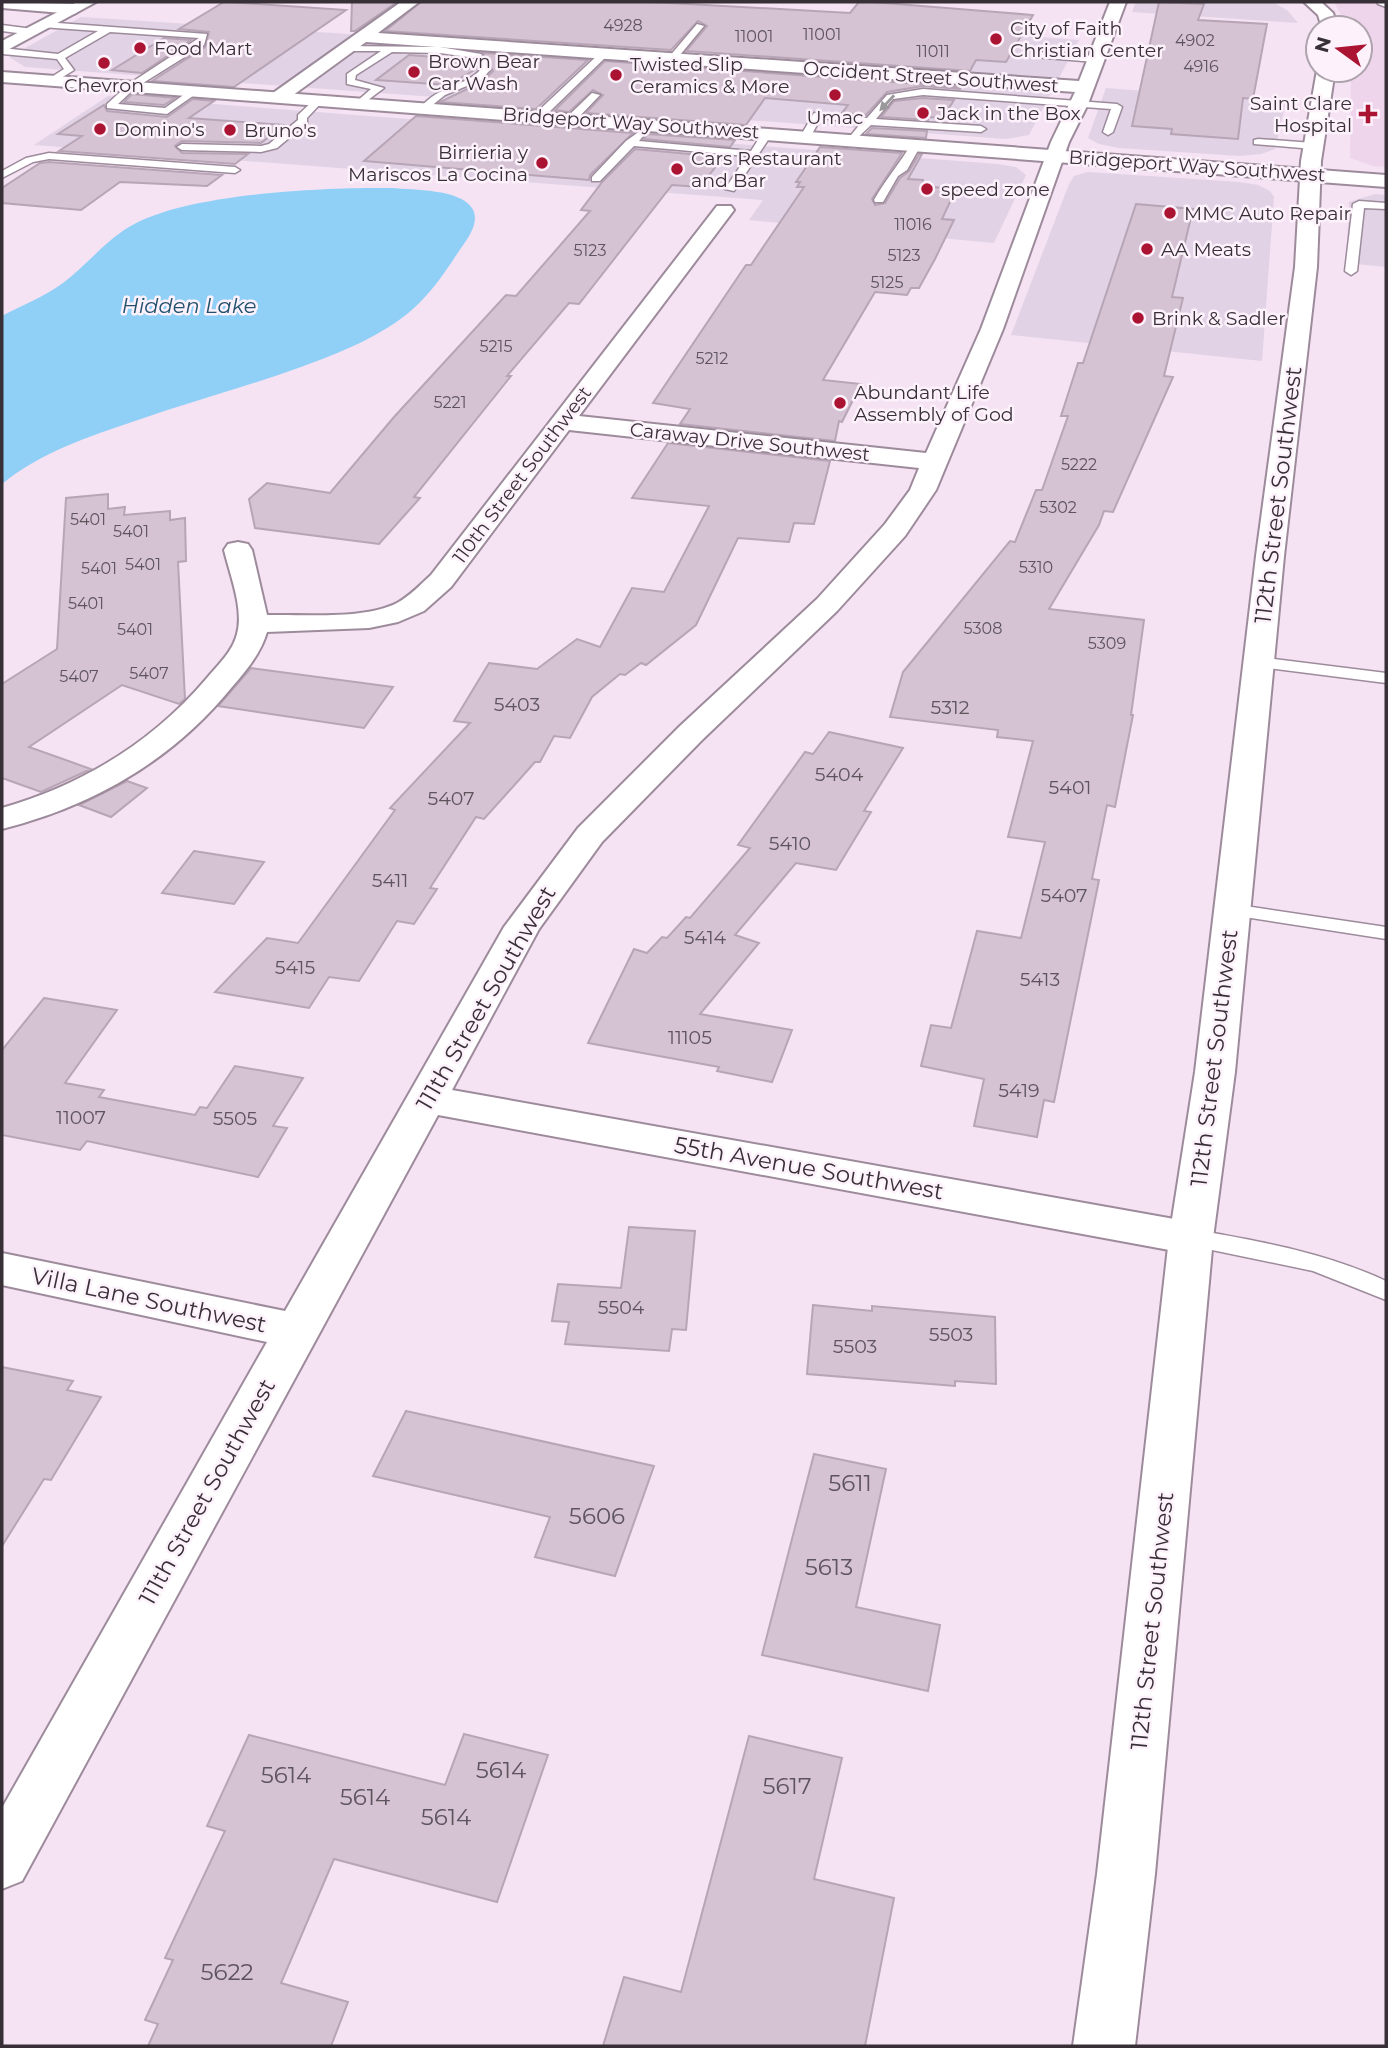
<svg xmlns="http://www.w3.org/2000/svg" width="1388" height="2048" viewBox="0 0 1388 2048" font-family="Montserrat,sans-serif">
  <rect width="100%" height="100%" fill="#f5e2f3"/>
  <g fill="#e1d2e5">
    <polygon points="1136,2 1273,2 1288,11 1298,23 1132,12"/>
    <polygon points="81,17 851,66 882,25 1079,40 1029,135 1006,139 25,67 9,57"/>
    <polygon points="1106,88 1286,102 1275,149 1261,154 1240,156 1119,148 1099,144 1088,138"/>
    <polygon points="108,96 998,164 1016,167 1026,175 994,243 749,220 763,200 34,145"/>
    <polygon points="1088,172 1239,182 1258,185 1270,191 1274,197 1262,361 1011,335 1069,184 1074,176"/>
    <polygon points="1375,194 1386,195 1386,267 1346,263 1349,202"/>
  </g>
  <polygon fill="#eed5ec" points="1334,2 1386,2 1386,167 1373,166 1350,158 1351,70 1360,70 1360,28 1348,28"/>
  <path fill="#90d0f6" d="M 392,188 C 413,190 460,189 472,208 C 481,222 467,240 459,251 C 445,272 432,292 413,309 C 382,336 340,353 301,367 C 246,387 190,402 135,421 C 88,437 41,452 2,484 L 2,316 C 22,305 44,297 63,283 C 86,266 104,242 129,227 C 184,193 326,187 392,188 Z"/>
  <g fill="#d5c2d3" stroke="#b7a5b6" stroke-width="2">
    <polygon points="224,2 228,2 346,10 234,87 152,81 205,47 209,32 179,29"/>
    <polygon points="352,2 397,2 355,31 351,31"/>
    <polygon points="421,2 652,2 850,13 859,2 872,2 1033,15 1006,62 976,60 970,71 686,51 707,26 698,21 671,50 385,31"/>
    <polygon points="1159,2 1204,4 1198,20 1267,24 1253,99 1243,98 1238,139 1171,134 1172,129 1132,126"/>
    <polygon points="164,38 191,40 142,73 112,70"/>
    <polygon points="483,53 588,60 536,109 440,102 482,82 493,71"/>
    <polygon points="409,55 473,60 478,68 448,85 376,80"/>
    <polygon points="605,61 961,87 960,89 923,86 887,92 866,115 842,113 848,105 765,98 746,125 586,113 603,95 593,90 569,112 555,110"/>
    <polygon points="132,94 175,98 164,105 124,102"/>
    <polygon points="923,98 954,100 943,118 928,117 928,120 881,117 894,101"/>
    <polygon points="193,99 214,101 189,118 285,125 261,143 182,141 175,146 182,153 248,154 235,164 59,151 82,136 58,134 104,105 107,111 167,117"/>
    <polygon points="416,116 633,133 590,175 589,180 364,161"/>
    <polygon points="872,128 927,131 926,138 866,134"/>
    <polygon points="648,134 735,140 730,147 644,139"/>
    <polygon points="820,147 902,153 872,199 875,205 885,203 900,178 909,171 919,154 922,154 908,179 923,180 922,186 956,189 942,219 954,220 935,259 919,288 911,288 907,295 875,292 823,380 861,384 842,422 839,421 835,441 680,424 690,409 653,403 746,265 751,265 804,187 797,187 800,182 796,182"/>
    <polygon points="635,149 723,157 700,187 672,185 579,304 569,303 507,376 511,376 414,497 420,498 379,544 255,528 249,499 267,483 330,493 394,417 506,295 516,296 590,211 581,210 603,181"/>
    <polygon points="49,162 222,175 207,186 120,182 81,210 2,203 2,188 40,163"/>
    <polygon points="1136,204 1193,209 1172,297 1183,298 1164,376 1173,377 1113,512 1104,511 1099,525 1049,609 1144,620 1131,715 1133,715 1115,807 1107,805 1092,879 1099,880 1054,1102 1044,1100 1037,1137 974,1126 984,1079 921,1066 931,1025 951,1028 977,931 1021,938 1045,842 1008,837 1033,741 997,737 998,730 890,717 903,672 1010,541 1015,542 1036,490 1042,490 1068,416 1061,416 1078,363 1083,363"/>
    <polygon points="668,443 830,461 814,524 794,523 789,542 738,538 696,625 646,665 641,663 625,675 620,674 592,697 570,738 554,736 540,762 535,762 484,819 476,817 430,888 437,889 414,924 397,921 359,981 329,977 309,1008 215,992 267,938 298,943 395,810 390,808 470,723 454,721 489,663 537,669 577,639 600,647 632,588 664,592 709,506 632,498"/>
    <polygon points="108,494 108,509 125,507 124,515 170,511 170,520 185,518 186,561 178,562 185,699 179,704 122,685 29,747 91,769 41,792 2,778 2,684 57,649 66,498"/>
    <polygon points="251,668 393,687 364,728 218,706"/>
    <polygon points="829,732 903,748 864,811 871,812 836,870 796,863 735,935 759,943 700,1014 792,1030 772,1082 717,1071 719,1067 588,1043 634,949 647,953 662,937 667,938 686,917 690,918 750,848 738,845 805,752 813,754"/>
    <polygon points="127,781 147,788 111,817 79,805"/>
    <polygon points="194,851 264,862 234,904 162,893"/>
    <polygon points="44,998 117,1010 65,1083 104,1090 99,1097 195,1115 200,1107 207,1108 235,1066 303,1078 273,1126 287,1128 258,1177 87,1141 80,1150 2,1135 2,1050"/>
    <polygon points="629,1227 695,1231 686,1330 672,1329 669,1351 565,1344 569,1322 552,1321 558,1284 621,1288"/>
    <polygon points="813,1305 872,1311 872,1306 995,1317 996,1384 955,1381 955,1386 807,1374"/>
    <polygon points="2,1367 73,1381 67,1390 101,1397 51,1480 44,1479 2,1546"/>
    <polygon points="406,1411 654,1466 615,1576 535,1557 550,1517 373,1476"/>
    <polygon points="814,1454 886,1469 856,1607 940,1625 928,1691 762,1655"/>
    <polygon points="464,1734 548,1755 497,1902 334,1859 281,1983 348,2002 331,2046 148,2046 158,2024 145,2020 173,1960 165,1958 225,1831 207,1826 249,1735 445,1785"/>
    <polygon points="749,1736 842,1758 814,1879 894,1898 865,2046 603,2046 624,1977 681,1992"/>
  </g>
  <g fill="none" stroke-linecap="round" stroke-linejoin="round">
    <g stroke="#9d8b9c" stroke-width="3">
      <g id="lane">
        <polygon points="1309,2 1319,2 1313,5"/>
        <polygon points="1377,2 1386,2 1386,7 1378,4"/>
        <polygon points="44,22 207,34 204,45 135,88 118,104 165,108 192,89 200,91 167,114 107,108 107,104 129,84 199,38 110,32 65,58 74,70 53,83 48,80 50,78 64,69 57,59 2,54 2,48 58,54 98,31 41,27 40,25"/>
        <polygon points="697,24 704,26 675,61 669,61 669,57"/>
        <polygon points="2,25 33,29 37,32 33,35 2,31"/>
        <path d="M 342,46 L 440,47 L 481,54 L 491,69 L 481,80 L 445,95 L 425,111 L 420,108 C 440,84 466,87 481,69 L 475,58 L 440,53 L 392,52 L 356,75 L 355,80 L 384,88 L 360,106 L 355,103 L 371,89 L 347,84 L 347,74 L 381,51 L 345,51 L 340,48 Z"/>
        <polygon points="601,52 609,54 543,118 535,118 535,114"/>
        <polygon points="1037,52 1095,56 1100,59 1095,62 1034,57 1034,53"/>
        <polygon points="923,89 1117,104 1122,107 1113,132 1108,135 1103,132 1111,109 923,95 893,99 876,119 981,126 986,129 981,132 871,125 852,143 847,140 861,123 821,118 809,139 800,137 814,113 867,118 887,95"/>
        <polygon points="592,93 600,95 575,121 567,121 567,117"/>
        <polygon points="316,98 324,100 307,118 307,123 277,148 261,152 182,150 177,147 182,144 261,146 269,144 298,120 298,115"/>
        <polygon points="640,131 645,134 639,141 751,151 763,132 772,134 734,191 725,189 747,156 634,146 600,181 592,181 592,177 626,141"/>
        <polygon points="1258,139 1313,143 1318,146 1313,149 1254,144 1254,140"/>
        <path d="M 912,143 L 921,145 L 907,170 L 898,176 L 883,202 L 875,202 L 874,200 C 886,179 900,163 912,143 Z"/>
        <polygon points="49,153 235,167 240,170 235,173 49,159 33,162 2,178 2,171 26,158"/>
        <polygon points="1359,201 1386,203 1386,209 1364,208 1357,271 1351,275 1345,271 1353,204"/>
        <polygon points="1258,657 1386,673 1386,683 1252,666 1250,662"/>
        <polygon points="1232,904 1386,927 1386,939 1225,914 1222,910 1225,906"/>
        <path d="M 1191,1229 C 1258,1241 1324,1252 1386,1281 L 1386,1300 L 1313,1271 L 1183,1244 L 1179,1238 L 1183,1232 Z"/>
      </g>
    </g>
    <g stroke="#9d8b9c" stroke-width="4">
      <g id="street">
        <polygon points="2,2 74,4 82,9 74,14 2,8"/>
        <path d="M 401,2 L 419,2 L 378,33 L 1079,81 L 1110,2 L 1126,2 L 1088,104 L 1069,142 L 1003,329 L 936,490 L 905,536 L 837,611 L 702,740 L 602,842 L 539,929 L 452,1090 L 1191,1222 L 1206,1227 L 1213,1238 L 1206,1249 L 1191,1254 L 438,1115 L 22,1881 L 2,1889 L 2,1808 L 267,1342 L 2,1285 L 2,1253 L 285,1311 L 504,927 L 578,828 L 680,726 L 817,599 L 885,524 L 910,490 L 919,468 L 569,430 L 451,587 L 424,611 L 398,622 L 369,628 L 267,632 C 261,653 246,671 232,687 C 173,760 93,806 2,829 L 2,808 C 82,785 153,742 207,678 C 218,665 233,651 237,634 C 244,609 230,575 224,550 L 228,544 L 238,542 L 248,544 L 252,550 L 267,615 C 304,614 364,620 397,603 C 410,596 420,585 431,575 L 717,206 L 731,206 L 734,210 L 579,416 L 926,453 L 981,329 L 1051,142 L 1075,92 L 366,42 L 285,101 L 273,101 L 270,97 L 273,93 Z"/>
      </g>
    </g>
    <g stroke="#9d8b9c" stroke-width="4">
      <g id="secondary">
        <polygon points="77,2 96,2 2,53 2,41"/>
        <polygon points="1304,2 1321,2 1333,13 1338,28 1322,28 1318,15"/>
        <polygon points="1317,70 1335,70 1321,161 1317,267 1284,556 1235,1072 1213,1238 1155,1874 1135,2046 1073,2046 1097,1874 1169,1238 1195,1072 1256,556 1295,267 1301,161"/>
      </g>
    </g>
    <g stroke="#9d8b9c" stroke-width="4">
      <polygon id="primary" points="2,72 1386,175 1386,187 2,82"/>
    </g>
    <use href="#lane" fill="#fff" fill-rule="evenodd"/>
    <use href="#street" fill="#fff" fill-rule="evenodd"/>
    <use href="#secondary" fill="#fff" fill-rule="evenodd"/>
    <use href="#primary" fill="#fff" fill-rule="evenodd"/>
  </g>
  <defs><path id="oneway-solid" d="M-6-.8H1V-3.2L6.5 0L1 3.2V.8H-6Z" transform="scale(1.75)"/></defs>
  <use fill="#9b989b" href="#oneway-solid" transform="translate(887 103) rotate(133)"/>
  <g fill="#aa1331" stroke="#fdf2fc" stroke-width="2.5">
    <circle cx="996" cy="39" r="7"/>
    <circle cx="140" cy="48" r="7"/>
    <circle cx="104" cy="63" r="7"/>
    <circle cx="414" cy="72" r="7"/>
    <circle cx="616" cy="75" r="7"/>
    <circle cx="835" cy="95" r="7"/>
    <circle cx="923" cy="113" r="7"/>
    <path d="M1364.5 103.5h7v7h7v7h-7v7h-7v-7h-7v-7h7z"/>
    <circle cx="100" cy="129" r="7"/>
    <circle cx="230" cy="130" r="7"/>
    <circle cx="542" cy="163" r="7"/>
    <circle cx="677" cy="169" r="7"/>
    <circle cx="927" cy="189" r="7"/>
    <circle cx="1170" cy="213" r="7"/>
    <circle cx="1147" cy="249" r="7"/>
    <circle cx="1138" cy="318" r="7"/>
    <circle cx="840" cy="403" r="7"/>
  </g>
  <g text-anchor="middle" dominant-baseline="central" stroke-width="5" stroke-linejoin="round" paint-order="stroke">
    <g font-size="16" fill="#5e545e">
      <text x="623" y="25">4928</text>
      <text x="822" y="34">11001</text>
      <text x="754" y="36">11001</text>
      <text x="1195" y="40">4902</text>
      <text x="933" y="51">11011</text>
      <text x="1201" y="66">4916</text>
      <text x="913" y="224">11016</text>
      <text x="590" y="250">5123</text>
      <text x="904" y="255">5123</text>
      <text x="887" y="282">5125</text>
      <text x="496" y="346">5215</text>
      <text x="712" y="358">5212</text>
      <text x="450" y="402">5221</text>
      <text x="1079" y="464">5222</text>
      <text x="1058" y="507">5302</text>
      <text x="88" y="519">5401</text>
      <text x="131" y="531">5401</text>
      <text x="143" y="564">5401</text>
      <text x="1036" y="567">5310</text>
      <text x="99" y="568">5401</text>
      <text x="86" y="603">5401</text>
      <text x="983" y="628">5308</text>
      <text x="135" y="629">5401</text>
      <text x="1107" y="643">5309</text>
      <text x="149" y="673">5407</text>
      <text x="79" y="676">5407</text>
    </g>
    <g font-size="19" fill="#373037" stroke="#fdf2fc" text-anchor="start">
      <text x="1010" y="28">City of Faith<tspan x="1010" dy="22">Christian Center</tspan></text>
      <text x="154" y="48">Food Mart</text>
      <text x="428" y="61">Brown Bear<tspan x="428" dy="22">Car Wash</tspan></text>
      <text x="630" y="64">Twisted Slip<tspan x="630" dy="22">Ceramics &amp; More</tspan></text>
      <text x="104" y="85" text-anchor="middle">Chevron</text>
      <text x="1352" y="103" text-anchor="end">Saint Clare<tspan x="1352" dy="22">Hospital</tspan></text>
      <text x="937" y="113">Jack in the Box</text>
      <text x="835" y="117" text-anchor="middle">Umac</text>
      <text x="114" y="129">Domino's</text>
      <text x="244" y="130">Bruno's</text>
      <text x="528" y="152" text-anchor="end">Birrieria y<tspan x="528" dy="22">Mariscos La Cocina</tspan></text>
      <text x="691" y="158">Cars Restaurant<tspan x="691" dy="22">and Bar</tspan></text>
      <text x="941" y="189">speed zone</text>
      <text x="1184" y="213">MMC Auto Repair</text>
      <text x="1161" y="249">AA Meats</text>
      <text x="1152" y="318">Brink &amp; Sadler</text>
      <text x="854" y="392">Abundant Life<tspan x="854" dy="22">Assembly of God</tspan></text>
    </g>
    <g font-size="19" fill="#373037" stroke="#fdf2fc">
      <text transform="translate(931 77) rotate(4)">Occident Street Southwest</text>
      <text transform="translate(631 123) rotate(4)">Bridgeport Way Southwest</text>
      <text transform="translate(1197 166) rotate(4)">Bridgeport Way Southwest</text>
      <text transform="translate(750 442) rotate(6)">Caraway Drive Southwest</text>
      <text transform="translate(522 475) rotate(-53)">110th Street Southwest</text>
    </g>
    <g font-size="19" fill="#5e545e">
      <text x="517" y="704">5403</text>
      <text x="950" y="707">5312</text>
      <text x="839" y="774">5404</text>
      <text x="1070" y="787">5401</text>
      <text x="451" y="798">5407</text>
      <text x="790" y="843">5410</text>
      <text x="390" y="880">5411</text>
      <text x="1064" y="895">5407</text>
      <text x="705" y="937">5414</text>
      <text x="295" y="967">5415</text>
      <text x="1040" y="979">5413</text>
      <text x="690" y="1037">11105</text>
      <text x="1019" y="1090">5419</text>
      <text x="81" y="1117">11007</text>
      <text x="235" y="1118">5505</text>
      <text x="621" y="1307">5504</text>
      <text x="951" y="1334">5503</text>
      <text x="855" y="1346">5503</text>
    </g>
    <g font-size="21" font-style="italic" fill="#20516c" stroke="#fdf2fc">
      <text x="189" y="305">Hidden Lake</text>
    </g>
    <g font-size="23" fill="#373037" stroke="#fdf2fc">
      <text transform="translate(1278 495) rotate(-83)">112th Street Southwest</text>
      <text transform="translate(486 998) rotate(-60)">111th Street Southwest</text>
      <text transform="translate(1214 1058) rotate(-83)">112th Street Southwest</text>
      <text transform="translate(809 1168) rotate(10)">55th Avenue Southwest</text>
      <text transform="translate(149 1300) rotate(12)">Villa Lane Southwest</text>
      <text transform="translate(207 1492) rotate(-61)">111th Street Southwest</text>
      <text transform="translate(1152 1621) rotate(-84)">112th Street Southwest</text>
    </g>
    <g font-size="23" fill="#5e545e">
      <text x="850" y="1483">5611</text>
      <text x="597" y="1516">5606</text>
      <text x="829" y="1567">5613</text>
      <text x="501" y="1770">5614</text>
      <text x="286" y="1775">5614</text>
      <text x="787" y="1786">5617</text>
      <text x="365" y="1797">5614</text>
      <text x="446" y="1817">5614</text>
      <text x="227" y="1972">5622</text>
    </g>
  </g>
  <rect width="1388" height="2048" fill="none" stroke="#373037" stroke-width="7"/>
  <g transform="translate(1339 49) rotate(285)"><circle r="33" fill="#fdf2fc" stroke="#aea4ad" stroke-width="2"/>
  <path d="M0-5L12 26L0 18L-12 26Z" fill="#aa1331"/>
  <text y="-10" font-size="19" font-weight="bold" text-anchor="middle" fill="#373037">N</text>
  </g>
</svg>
